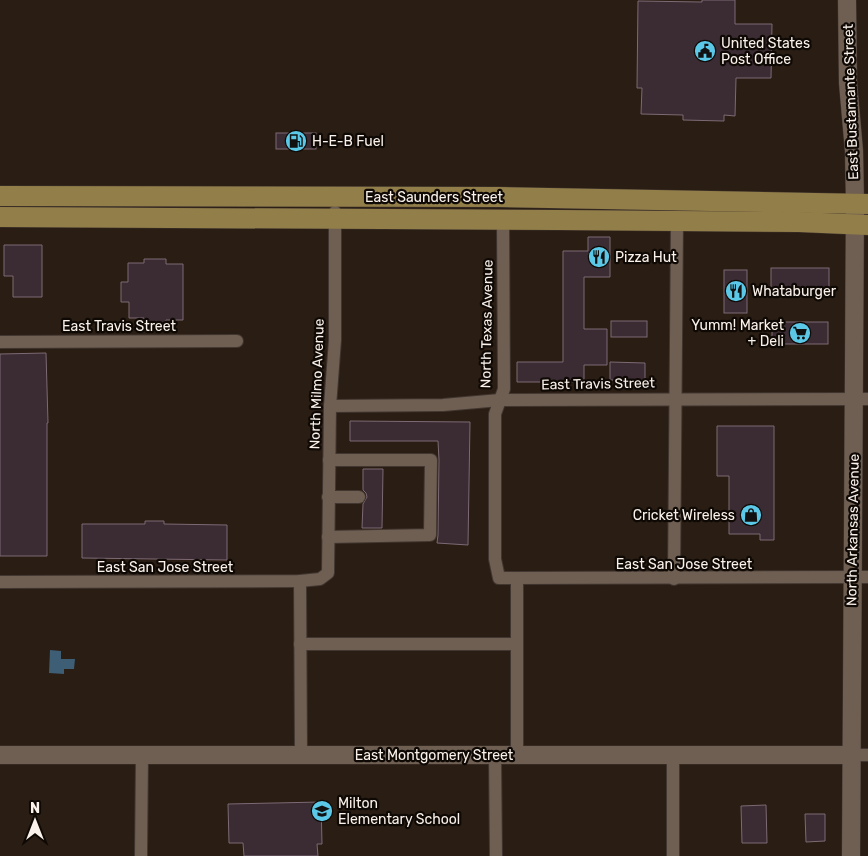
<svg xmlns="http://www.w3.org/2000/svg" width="868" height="856" viewBox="0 0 868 856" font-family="Rubik,sans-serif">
  <rect width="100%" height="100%" fill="#2a1d13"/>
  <polygon fill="#3d5e75" points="50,650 61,651 61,659 75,659 74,669 64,669 64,674 49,673"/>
  <g fill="#3b2b33" stroke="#7d6a74">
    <polygon points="702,0 735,0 735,24 772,24 771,78 736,78 735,116 724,115 724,121 683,120 683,115 641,114 642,88 637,88 638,1 702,2"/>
    <rect x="276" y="133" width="40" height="16"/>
    <polygon points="588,237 610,237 610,277 584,277 584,329 607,329 607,365 584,365 584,382 517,382 517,362 563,362 563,251 588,251"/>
    <polygon points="4,245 42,245 42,297 13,297 13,276 4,276"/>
    <polygon points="144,259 166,259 166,264 183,264 183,320 166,320 166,324 144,324 144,318 129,318 129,302 121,302 121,282 128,282 128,263 144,263"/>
    <rect x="771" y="268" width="58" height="26"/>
    <rect x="724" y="270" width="23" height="43"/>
    <rect x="611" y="321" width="36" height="16"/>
    <rect x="772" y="322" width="56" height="22"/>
    <polygon points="46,353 48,423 47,423 47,556 0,556 0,354"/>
    <polygon points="610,362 645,363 645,380 610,380"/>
    <polygon points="350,421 470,422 468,545 437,543 438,535 439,460 438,441 350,441"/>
    <polygon points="717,426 774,426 774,540 760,540 760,534 729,534 729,476 717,476"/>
    <polygon points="363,469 383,469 382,528 362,528 363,504 367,497 366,493 363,490"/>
    <polygon points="145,521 164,521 164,524 227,525 227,560 82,558 82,524 145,524"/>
    <polygon points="321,802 322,844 317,844 318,856 244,856 243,843 229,843 228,804"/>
    <polygon points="766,805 767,843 742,843 741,806"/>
    <polygon points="805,814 825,814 825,841 806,842"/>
  </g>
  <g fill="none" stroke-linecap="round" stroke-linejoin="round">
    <g stroke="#413630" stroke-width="14">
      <g id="street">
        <polyline points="503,219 504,389 495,414 495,559 499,578 868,577"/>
        <polyline points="0,342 237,341"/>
        <polyline points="330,406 443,405 500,400 868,399"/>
        <polyline points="328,497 359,497"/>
        <polyline points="328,537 430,535 431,460 329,460"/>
        <polyline points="674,579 677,221"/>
        <polyline points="300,581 301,756"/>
        <polyline points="0,582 300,581 320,579 328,573 330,406 335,340 335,212"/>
        <polyline points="300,644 517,644"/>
        <polyline points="495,755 496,856"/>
        <polyline points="517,755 517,578"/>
        <polyline points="673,755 673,856"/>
        <polyline points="851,755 868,755"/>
        <polyline points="141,856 142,755"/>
      </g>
    </g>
    <g stroke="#413630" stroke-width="19">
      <g id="secondary">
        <polyline points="847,0 848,83 854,151 855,203 851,856"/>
        <polyline points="0,755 851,755"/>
      </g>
    </g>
    <g stroke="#413630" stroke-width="21">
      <g id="primary">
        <polyline points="0,196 499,197 868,204"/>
        <polyline points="0,217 558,220 799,222 868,225"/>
      </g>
    </g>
    <use href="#street" stroke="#6f5f53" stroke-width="12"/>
    <use href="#secondary" stroke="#6f5f53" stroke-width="18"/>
    <use href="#primary" stroke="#927e49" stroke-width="20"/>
  </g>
  <defs>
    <g id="civic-disc" transform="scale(1.125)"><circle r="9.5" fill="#5bc8e7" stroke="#0f0905"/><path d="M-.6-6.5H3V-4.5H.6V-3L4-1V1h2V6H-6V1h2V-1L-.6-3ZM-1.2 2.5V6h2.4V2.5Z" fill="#111"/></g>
    <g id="fuel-disc" transform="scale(1.125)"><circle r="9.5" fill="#5bc8e7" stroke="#0f0905"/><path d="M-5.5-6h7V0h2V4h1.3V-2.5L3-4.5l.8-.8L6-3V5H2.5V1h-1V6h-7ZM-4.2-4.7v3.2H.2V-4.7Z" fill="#111"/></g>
    <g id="restaurant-disc" transform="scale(1.125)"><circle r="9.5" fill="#5bc8e7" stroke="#0f0905"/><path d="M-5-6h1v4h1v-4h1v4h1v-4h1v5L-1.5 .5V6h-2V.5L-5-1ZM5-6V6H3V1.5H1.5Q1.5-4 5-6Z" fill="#111"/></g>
    <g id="supermarket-disc" transform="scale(1.125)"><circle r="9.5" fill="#5bc8e7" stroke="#0f0905"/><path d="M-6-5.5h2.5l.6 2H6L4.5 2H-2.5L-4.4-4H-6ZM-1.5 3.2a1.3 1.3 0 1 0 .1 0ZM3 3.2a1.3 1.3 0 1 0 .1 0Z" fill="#111"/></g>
    <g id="shop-disc" transform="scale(1.125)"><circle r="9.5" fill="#5bc8e7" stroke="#0f0905"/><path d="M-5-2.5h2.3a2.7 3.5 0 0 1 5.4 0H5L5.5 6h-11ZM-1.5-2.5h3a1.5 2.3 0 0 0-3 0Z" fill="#111"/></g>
    <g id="school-disc" transform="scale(1.125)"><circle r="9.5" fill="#5bc8e7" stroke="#0f0905"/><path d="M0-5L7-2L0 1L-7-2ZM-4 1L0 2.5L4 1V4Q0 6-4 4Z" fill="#111"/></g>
  </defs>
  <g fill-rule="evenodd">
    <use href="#civic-disc" x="705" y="51"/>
    <use href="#fuel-disc" x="296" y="141"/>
    <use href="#restaurant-disc" x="599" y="257"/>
    <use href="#restaurant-disc" x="736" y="291"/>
    <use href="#supermarket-disc" x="800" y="333"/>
    <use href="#shop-disc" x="751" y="515"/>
    <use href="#school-disc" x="322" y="811"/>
  </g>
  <g text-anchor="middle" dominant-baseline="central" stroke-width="4.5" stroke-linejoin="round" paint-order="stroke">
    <g font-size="14" fill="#faf1ea" stroke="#0f0905" text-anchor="start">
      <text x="721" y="43">United States<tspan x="721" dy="16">Post Office</tspan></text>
      <text x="312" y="141">H-E-B Fuel</text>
      <text x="615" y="257">Pizza Hut</text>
      <text x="752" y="291">Whataburger</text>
      <text x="784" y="325" text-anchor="end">Yumm! Market<tspan x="784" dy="16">+ Deli</tspan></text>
      <text x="735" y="515" text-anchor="end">Cricket Wireless</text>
      <text x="338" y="803">Milton<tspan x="338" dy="16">Elementary School</tspan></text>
    </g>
    <g font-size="14" fill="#faf1ea" stroke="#0f0905">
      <text transform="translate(851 102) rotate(-92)">East Bustamante Street</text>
      <text x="434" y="197">East Saunders Street</text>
      <text transform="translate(487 324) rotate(-89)">North Texas Avenue</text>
      <text x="119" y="326">East Travis Street</text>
      <text transform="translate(317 384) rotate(-88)">North Milmo Avenue</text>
      <text transform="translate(598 384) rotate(-1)">East Travis Street</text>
      <text transform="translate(853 530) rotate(-89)">North Arkansas Avenue</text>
      <text x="684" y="564">East San Jose Street</text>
      <text x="165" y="567">East San Jose Street</text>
      <text x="434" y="755">East Montgomery Street</text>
    </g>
  </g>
  <g transform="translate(35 821)" stroke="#0f0905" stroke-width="4" paint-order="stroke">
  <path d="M0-4L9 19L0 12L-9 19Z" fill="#faf1ea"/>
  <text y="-8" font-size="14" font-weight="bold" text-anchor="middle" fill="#faf1ea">N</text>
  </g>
</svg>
